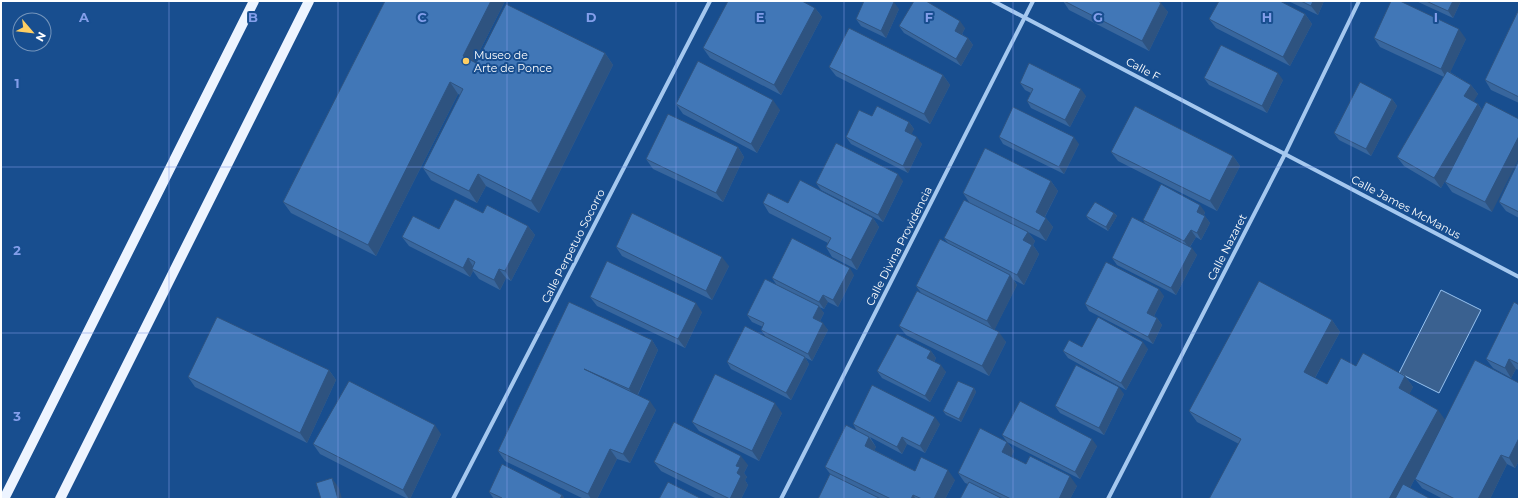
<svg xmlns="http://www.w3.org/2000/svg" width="1520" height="500" viewBox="0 0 1520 500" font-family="Montserrat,sans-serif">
  <rect width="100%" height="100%" fill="#184e8f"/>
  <polygon fill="#3a6190" stroke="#97c3f1" points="1441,290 1481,310 1439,393 1399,373"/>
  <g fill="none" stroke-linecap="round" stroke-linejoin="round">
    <g stroke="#a5c8ef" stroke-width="4">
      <polyline points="993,1 1519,277"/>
      <polyline points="453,499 710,1"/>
      <polyline points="781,499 1033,1"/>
      <polyline points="1108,499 1285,154 1359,1"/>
    </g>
    <g stroke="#edf4ff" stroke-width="10">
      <polyline points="4,499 254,1"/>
      <polyline points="60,499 309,1"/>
    </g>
  </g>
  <g fill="#38669d">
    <polygon points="385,1 505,1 474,62 476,63 605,53 613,65 539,213 486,186 477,203 431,180 423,168 460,95 458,94 376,256 291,213 283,202"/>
    <polygon points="1063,1 1158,1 1168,12 1149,51 1069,10"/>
    <polygon points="1288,1 1324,1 1318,15"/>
    <polygon points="1416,1 1461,1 1453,18"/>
    <polygon points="815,8 822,17 781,95 710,58 703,48"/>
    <polygon points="899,9 886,38 861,26 856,19"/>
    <polygon points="1519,9 1519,103 1491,90 1485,80"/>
    <polygon points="1305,14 1312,24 1290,66 1216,28 1209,19"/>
    <polygon points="899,26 965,28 962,34 968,38 973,45 961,66 904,33"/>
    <polygon points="1374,38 1466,39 1450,72 1471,85 1478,94 1473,101 1478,104 1482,110 1492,212 1452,192 1445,182 1452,168 1441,188 1404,166 1397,157 1444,77 1380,47"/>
    <polygon points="829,67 943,75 950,85 930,124 836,76"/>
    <polygon points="1204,78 1283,80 1267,113 1209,85"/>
    <polygon points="1020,83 1086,96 1070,127 1031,108 1027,101 1031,93 1025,90"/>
    <polygon points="1392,99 1397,106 1371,156 1339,140 1334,133"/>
    <polygon points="676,104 780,110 757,153 683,114"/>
    <polygon points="872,116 909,122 914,129 911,134 922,144 908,173 851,144 846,137"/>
    <polygon points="999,137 1079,144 1064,174 1003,144"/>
    <polygon points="738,147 744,157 723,202 653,169 646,159"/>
    <polygon points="1111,152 1233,156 1240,166 1217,211 1118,161"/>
    <polygon points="1519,160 1519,218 1506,211 1499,202"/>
    <polygon points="903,181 883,222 821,190 816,183"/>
    <polygon points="1051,181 1058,191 1045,217 1053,227 1046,241 1028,232 1035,241 1033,245 1039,254 1024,285 1014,280 1017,285 994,330 1006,342 989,376 906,335 899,326 922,294 916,286 948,243 944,238 969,202 963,193"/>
    <polygon points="763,203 873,218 879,227 857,270 832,257 826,247 828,243 769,213"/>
    <polygon points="1205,212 1204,215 1210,223 1201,240 1196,237 1190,247 1197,255 1176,295 1117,265 1112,258 1146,225 1143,220"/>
    <polygon points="483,213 528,226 535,235 511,281 506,278 500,290 479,279 473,271 470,277 409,246 402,237 439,229"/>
    <polygon points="1114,213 1117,216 1108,231 1089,220 1086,216"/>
    <polygon points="616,247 729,266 712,300 622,256"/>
    <polygon points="854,275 838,307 828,302 824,309 819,307 824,313 820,321 828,330 812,361 775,342 805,357 809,364 791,400 731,369 727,362 766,337 761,330 763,327 752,322 747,315 776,284 772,278"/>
    <polygon points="1164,296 1154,316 1157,318 1162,325 1153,344 1089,311 1085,304"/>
    <polygon points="590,297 702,312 685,348 597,306"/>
    <polygon points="569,302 652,340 658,350 638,395 656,410 630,463 617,459 597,499 584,499 505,461 498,451"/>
    <polygon points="1519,305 1519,370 1516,369 1511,378 1493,368 1486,359"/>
    <polygon points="1332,320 1340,332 1315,378 1327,384 1356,366 1405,376 1413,387 1409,394 1445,420 1519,383 1519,461 1515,468 1507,464 1490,499 1443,499 1422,488 1415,479 1422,465 1410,488 1239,444 1197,422 1189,411"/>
    <polygon points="1082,347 1148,349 1126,390 1068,358 1063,351"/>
    <polygon points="931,351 936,358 934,362 946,372 930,402 882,378 877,371"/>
    <polygon points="329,370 336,380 307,443 195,387 188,377"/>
    <polygon points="974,388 976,392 961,422 946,415 943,411"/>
    <polygon points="1124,394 1104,435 1060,413 1055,406"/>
    <polygon points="782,413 759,461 699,431 692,422"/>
    <polygon points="853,424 940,424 925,453 907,444 902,454 870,437 876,447 874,450 915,471 955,480 945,499 818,499 831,475 825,467 857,431"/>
    <polygon points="441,434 410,499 408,499 320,454 313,444"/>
    <polygon points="1002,435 1097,446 1080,479 1007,442"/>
    <polygon points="1007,442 1014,451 1011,457 1026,464 1077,486 1070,499 960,499 968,484 965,483 958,473"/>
    <polygon points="654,462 748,465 744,473 747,477 745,480 748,485 741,499 717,499 661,471"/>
    <polygon points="489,492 562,495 565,499 494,499"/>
  </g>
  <g fill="#2e5380">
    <polygon points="491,1 505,1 471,68 463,56"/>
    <polygon points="1313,1 1324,1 1318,15 1311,6"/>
    <polygon points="1453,1 1461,1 1453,18 1448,11"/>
    <polygon points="894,2 899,9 886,38 881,31"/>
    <polygon points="1161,3 1168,12 1149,51 1142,41"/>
    <polygon points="815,8 822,17 781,95 774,85"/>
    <polygon points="1305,14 1312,24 1290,66 1283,57"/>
    <polygon points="960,21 965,28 960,38 955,31"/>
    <polygon points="1459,29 1466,39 1447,79 1441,69"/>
    <polygon points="968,38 973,45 961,66 956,59"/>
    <polygon points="605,53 613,65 539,213 531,201"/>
    <polygon points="1278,73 1283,80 1267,113 1262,106"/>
    <polygon points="943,75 950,85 930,124 924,114"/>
    <polygon points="450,82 458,94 376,256 368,245"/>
    <polygon points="1471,85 1478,94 1471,106 1464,96"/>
    <polygon points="1081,89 1086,96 1070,127 1065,120"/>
    <polygon points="1392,99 1397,106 1371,156 1366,149"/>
    <polygon points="773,100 780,110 757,153 751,144"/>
    <polygon points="1478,104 1484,114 1441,188 1434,178"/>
    <polygon points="909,122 914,129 910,138 905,131"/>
    <polygon points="1519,136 1519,158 1492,212 1485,202"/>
    <polygon points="917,137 922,144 908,173 903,166"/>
    <polygon points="1074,137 1079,144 1064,174 1059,167"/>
    <polygon points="738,147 744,157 723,202 716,193"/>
    <polygon points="1233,156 1240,166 1217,211 1210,201"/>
    <polygon points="478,174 486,186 477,203 469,191"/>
    <polygon points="898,174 903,181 883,222 878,215"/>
    <polygon points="1051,181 1058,191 1042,222 1036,212"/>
    <polygon points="1200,205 1205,212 1202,219 1197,212"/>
    <polygon points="1114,213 1117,216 1108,231 1106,227"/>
    <polygon points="1205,216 1210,223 1201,240 1197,233"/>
    <polygon points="873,218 879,227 857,270 851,260"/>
    <polygon points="1046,218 1053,227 1046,241 1039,231"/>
    <polygon points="528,226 535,235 511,281 505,271"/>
    <polygon points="1191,230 1196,237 1189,248 1184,241"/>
    <polygon points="1028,232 1035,241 1033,245 1039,254 1024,285 1017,275 1023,240"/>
    <polygon points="1192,248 1197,255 1176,295 1171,288"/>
    <polygon points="722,257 729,266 712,300 706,291"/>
    <polygon points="468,258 474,268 472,269 473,271 470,277 463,268"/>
    <polygon points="850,268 854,275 838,307 833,300"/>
    <polygon points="499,269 506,278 500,290 494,280"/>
    <polygon points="1010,275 1017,285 994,331 987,321"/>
    <polygon points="1159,289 1164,296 1152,320 1147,313"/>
    <polygon points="823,295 828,302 824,309 819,302"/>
    <polygon points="696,303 702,312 685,348 678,339"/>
    <polygon points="819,306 824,313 818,325 813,318"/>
    <polygon points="1157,318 1162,325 1153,344 1148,337"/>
    <polygon points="1332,320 1340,332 1312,383 1304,372"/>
    <polygon points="823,323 828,330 812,361 808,354"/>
    <polygon points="999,332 1006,342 989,376 982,366"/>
    <polygon points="652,340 658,350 636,398 629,389"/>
    <polygon points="1143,342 1148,349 1126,390 1121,383"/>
    <polygon points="931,351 936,358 932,365 927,358"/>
    <polygon points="805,357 809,364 791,400 786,393"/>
    <polygon points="1509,359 1516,369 1511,378 1505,368"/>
    <polygon points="941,365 946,372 930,402 925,396"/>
    <polygon points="329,370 336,380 307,443 300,433"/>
    <polygon points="1405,376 1413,387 1407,399 1399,388"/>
    <polygon points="1119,387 1124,394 1104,435 1099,428"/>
    <polygon points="974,388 976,392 961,422 959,419"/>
    <polygon points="650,401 656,410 630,463 623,454"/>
    <polygon points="775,403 782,413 759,461 752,451"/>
    <polygon points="1438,410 1446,421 1404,499 1389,499"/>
    <polygon points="935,417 940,424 925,453 920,446"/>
    <polygon points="435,425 441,434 410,499 409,499 403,490"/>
    <polygon points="869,437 876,447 872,455 865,446"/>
    <polygon points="902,437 907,444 902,454 897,447"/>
    <polygon points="1519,438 1519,461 1515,468 1509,458"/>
    <polygon points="1092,439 1097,446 1080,479 1075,472"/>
    <polygon points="1007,442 1014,451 1009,462 1002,452"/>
    <polygon points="610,449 617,459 597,499 591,499 588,494"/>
    <polygon points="1501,455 1507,464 1490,499 1478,499"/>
    <polygon points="741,456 748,465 744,473 747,477 745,480 748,485 741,499 730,499 737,473 736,466"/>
    <polygon points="948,470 955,480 945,499 934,499"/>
    <polygon points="1070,476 1077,486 1070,499 1059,499"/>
    <polygon points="332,478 339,488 342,499 338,499"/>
    <polygon points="562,495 565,499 560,499"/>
    <polygon points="913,495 916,499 911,499"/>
  </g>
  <g fill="#4177b7" stroke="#2e5380">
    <polygon points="385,1 491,1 463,56 476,63 506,4 605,53 531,201 478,174 469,191 423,168 463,89 450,82 368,245 283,202"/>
    <polygon points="728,1 802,1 815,8 774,85 703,48"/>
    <polygon points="864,1 892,1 894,2 881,31 856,19"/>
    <polygon points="914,1 926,1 960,21 955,31 968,38 956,59 899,26"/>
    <polygon points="1064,1 1158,1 1161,3 1142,41"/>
    <polygon points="1219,1 1280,1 1305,14 1283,57 1209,19"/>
    <polygon points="1301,1 1313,1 1311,6"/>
    <polygon points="1391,1 1400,1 1459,29 1441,69 1374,38"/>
    <polygon points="1426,1 1453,1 1448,11"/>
    <polygon points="1519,9 1519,97 1485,80"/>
    <polygon points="849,28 943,75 924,114 829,67"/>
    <polygon points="1221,45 1278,73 1262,106 1204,78"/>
    <polygon points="698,61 773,100 751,144 676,104"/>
    <polygon points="1029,63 1081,89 1065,120 1027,101 1033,89 1020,83"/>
    <polygon points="1447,71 1471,85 1464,96 1478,104 1434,178 1397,157"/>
    <polygon points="1360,82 1392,99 1366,149 1334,133"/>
    <polygon points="1486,102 1519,119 1519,136 1485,202 1445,182"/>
    <polygon points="877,106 909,122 905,131 917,137 903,166 846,137 859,110 872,116"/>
    <polygon points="1135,106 1233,156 1210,201 1111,152"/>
    <polygon points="1013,107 1074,137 1059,167 999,137"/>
    <polygon points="668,114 738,147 716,193 646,159"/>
    <polygon points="836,143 898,174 878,215 816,183"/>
    <polygon points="985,148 1051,181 1036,212 1046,218 1039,231 963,193"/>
    <polygon points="1519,160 1519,212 1499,202"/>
    <polygon points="800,180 873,218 851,260 826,247 831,238 763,203 768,193 788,203"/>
    <polygon points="1161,184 1200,205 1197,212 1205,216 1197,233 1191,230 1184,241 1143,220"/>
    <polygon points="455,199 483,213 487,205 528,226 505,271 499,269 494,280 472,269 475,262 468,258 463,268 402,237 413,216 439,229"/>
    <polygon points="964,200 1028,232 1023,240 1032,245 1017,275 944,238"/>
    <polygon points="1095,202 1114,213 1106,227 1086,216"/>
    <polygon points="632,213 722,257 706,291 616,247"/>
    <polygon points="1132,217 1192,248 1171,288 1112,258"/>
    <polygon points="792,238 850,268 833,300 823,295 819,302 772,278"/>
    <polygon points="940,239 1010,275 987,321 916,286"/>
    <polygon points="607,261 696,303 678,339 590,297"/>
    <polygon points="1106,262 1159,289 1147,313 1157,318 1148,337 1085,304"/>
    <polygon points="765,279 819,306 813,318 823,323 808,354 761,330 764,323 747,315"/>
    <polygon points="1259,281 1332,320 1304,372 1327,384 1341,358 1356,366 1363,353 1405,376 1399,388 1438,410 1389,499 1209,499 1241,439 1189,411"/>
    <polygon points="917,291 999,332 982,366 899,326"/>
    <polygon points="569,302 652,340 629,389 584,369 650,401 623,454 610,449 588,494 498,451"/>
    <polygon points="1514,302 1519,305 1519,364 1509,359 1505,368 1486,359"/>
    <polygon points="217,317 329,370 300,433 188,377"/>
    <polygon points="1098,317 1143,342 1121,383 1063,351 1069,340 1082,347"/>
    <polygon points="745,326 805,357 786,393 727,362"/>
    <polygon points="897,334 931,351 927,358 941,365 925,396 877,371"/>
    <polygon points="1475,360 1519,383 1519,438 1509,458 1501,455 1478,499 1455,499 1415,479"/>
    <polygon points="1076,365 1119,387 1099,428 1055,406"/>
    <polygon points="715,374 775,403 752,451 692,422"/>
    <polygon points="349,381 435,425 403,490 313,444"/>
    <polygon points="958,381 974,388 959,419 943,411"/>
    <polygon points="872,385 935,417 920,446 902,437 897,447 853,424"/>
    <polygon points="1020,401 1092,439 1075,472 1002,435"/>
    <polygon points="674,422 741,456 736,466 740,467 737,473 741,476 730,499 654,462"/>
    <polygon points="846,425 869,437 865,446 915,471 921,457 948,470 934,499 922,499 913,495 911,499 891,499 825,467"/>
    <polygon points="980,428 1007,442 1002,452 1026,464 1030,456 1070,476 1059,499 1011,499 958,473"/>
    <polygon points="502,464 562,495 560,499 501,499 502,498 489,492"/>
    <polygon points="830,474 881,499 818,499"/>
    <polygon points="332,478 338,499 321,499 316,483"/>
    <polygon points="668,482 702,499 659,499"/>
    <polygon points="969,482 1003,499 960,499"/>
    <polygon points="1403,484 1431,499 1395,499"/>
  </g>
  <path fill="none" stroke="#839eea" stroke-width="1" stroke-opacity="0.55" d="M 169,1 L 169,499M 338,1 L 338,499M 507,1 L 507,499M 676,1 L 676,499M 844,1 L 844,499M 1013,1 L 1013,499M 1182,1 L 1182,499M 1351,1 L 1351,499M 1,167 L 1519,167M 1,333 L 1519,333"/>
  <circle fill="#ffcf63" stroke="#184e8f" stroke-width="1.5" cx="466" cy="61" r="4"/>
  <g text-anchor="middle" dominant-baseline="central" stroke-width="4" stroke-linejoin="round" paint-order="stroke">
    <g font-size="11" fill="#fff" stroke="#184e8f" text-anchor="start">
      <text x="474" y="55">Museo de<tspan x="474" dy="13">Arte de Ponce</tspan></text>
    </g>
    <g font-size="11" fill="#fff" stroke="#184e8f">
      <text transform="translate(1143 69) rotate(28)">Calle F</text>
      <text transform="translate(1406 207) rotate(28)">Calle James McManus</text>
      <text transform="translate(573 246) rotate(-63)">Calle Perpetuo Socorro</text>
      <text transform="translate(899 246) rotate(-63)">Calle Divina Providencia</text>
      <text transform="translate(1227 247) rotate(-63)">Calle Nazaret</text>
    </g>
  </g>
  <g font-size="13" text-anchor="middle" font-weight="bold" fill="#839eea" stroke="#184e8f" stroke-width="4" stroke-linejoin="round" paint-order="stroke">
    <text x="84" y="22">A</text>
    <text x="253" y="22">B</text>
    <text x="422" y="22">C</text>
    <text x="591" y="22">D</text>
    <text x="760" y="22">E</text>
    <text x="929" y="22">F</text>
    <text x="1098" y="22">G</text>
    <text x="1267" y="22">H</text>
    <text x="1436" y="22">I</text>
    <text x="17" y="88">1</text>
    <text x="17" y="255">2</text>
    <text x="17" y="421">3</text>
  </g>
  <rect width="1520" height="500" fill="none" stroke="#ffffff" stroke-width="4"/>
  <g transform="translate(32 32) rotate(118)"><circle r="19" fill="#184e8f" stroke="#7495bc"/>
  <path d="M0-3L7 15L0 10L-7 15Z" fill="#ffcf63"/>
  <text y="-6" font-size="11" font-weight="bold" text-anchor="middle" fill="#ffffff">N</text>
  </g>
</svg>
